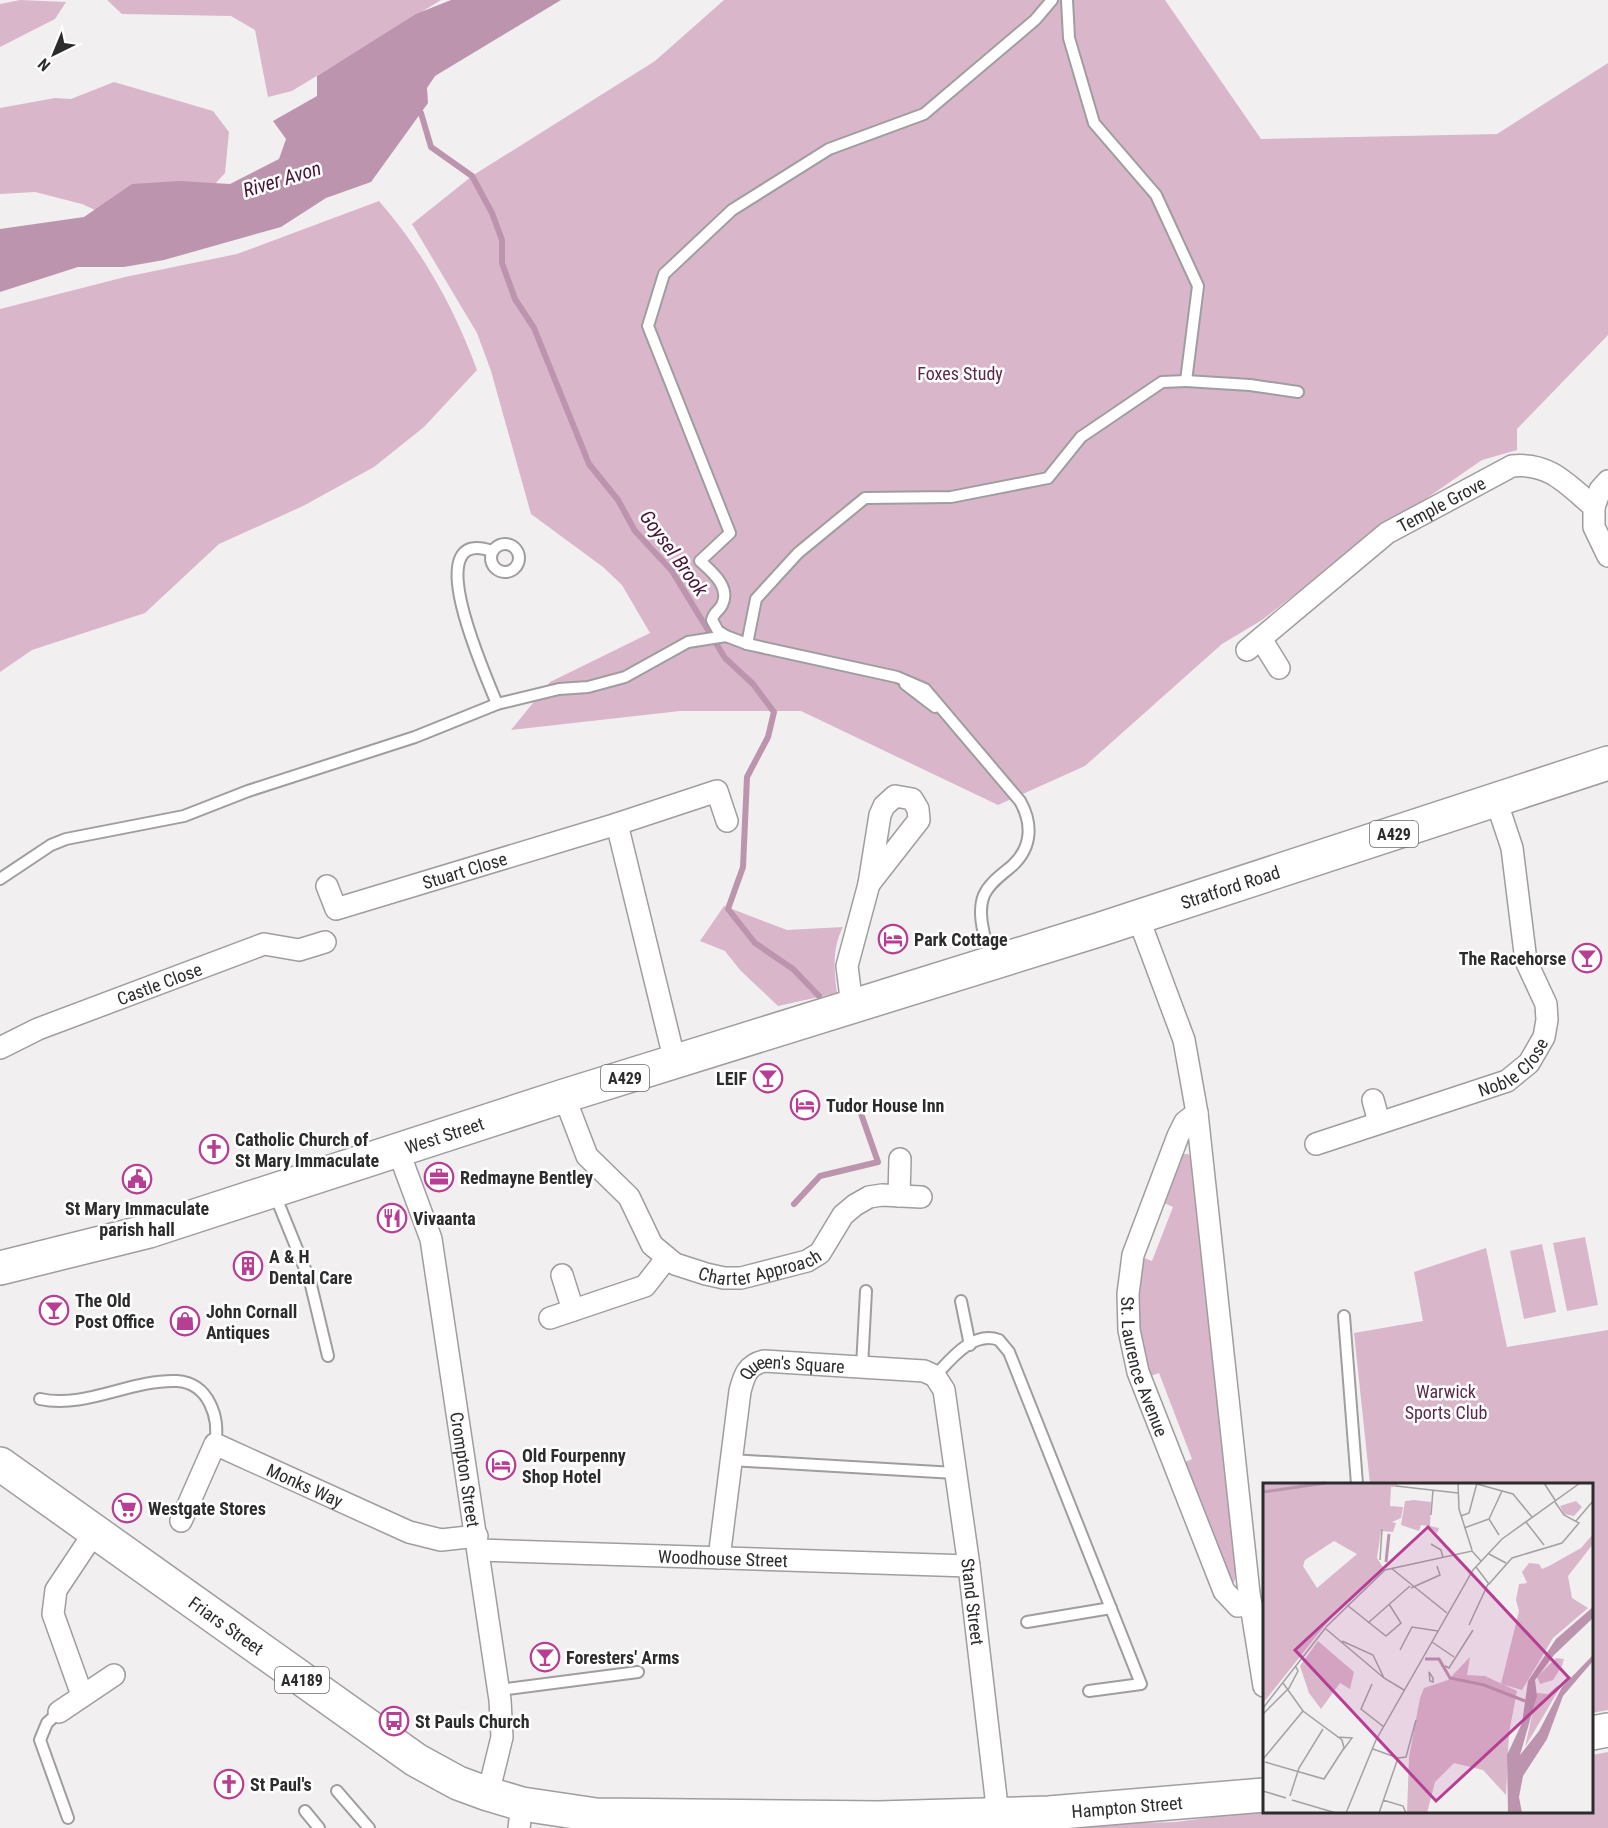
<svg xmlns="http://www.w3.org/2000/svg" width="1608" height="1828" viewBox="0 0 1608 1828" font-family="'Roboto Condensed',sans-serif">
  <rect width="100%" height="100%" fill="#f2eff1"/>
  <g fill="#dab6cb">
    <polygon points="20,0 66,2 55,19 0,47 0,4"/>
    <polygon points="107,0 441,0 292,91 268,97 255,30 231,16 122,14"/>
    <polygon points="724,0 1165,0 1261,139 1497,134 1608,63 1608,335 1517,429 1517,450 1482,460 1366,540 1262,620 1222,644 1085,766 998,805 801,711 680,711 511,730 550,682 650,633 622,585 603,567 531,514 491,371 477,333 412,224 472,176 655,61"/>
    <polygon points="114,82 213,111 229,132 225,173 203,197 108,216 82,204 35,192 0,194 0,108 55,98 71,99"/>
    <path d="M 379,201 C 422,250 455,309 477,370 L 424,427 L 374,467 L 303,506 L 219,544 L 145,613 L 32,650 L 0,672 L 0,309 L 125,277 L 237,254 Z"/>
    <path d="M 724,906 L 787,930 L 843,927 C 832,948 834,970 837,993 L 778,1006 L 740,970 L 725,951 L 700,941 Z"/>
    <polygon points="1181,1154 1188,1154 1193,1159 1237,1574 1234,1582 1227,1583 1178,1465 1192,1459 1159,1373 1145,1378 1133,1329 1139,1256 1152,1261 1173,1207 1160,1201"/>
    <polygon points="1585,1237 1598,1305 1567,1311 1553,1243"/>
    <polygon points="1542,1244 1556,1312 1524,1319 1510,1251"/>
    <polygon points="1486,1248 1507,1347 1608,1330 1608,1710 1592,1713 1592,1484 1370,1484 1354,1333 1423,1321 1414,1272"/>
    <polygon points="1608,1752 1608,1828 971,1828 1176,1822 1264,1810 1592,1812 1592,1755"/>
  </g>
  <polygon fill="#bc94ad" points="451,0 561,0 435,76 427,88 428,103 371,182 326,198 281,227 164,260 124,267 78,267 0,292 0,229 84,217 132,184 179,181 230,184 279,159 286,139 273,121 317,96 317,76 416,14"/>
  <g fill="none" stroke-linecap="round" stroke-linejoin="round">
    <g stroke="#bc94ad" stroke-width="6">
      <polyline points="421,113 431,147 472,176 492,213 502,240 502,263 515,299 534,328 589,464 618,500 635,531 672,571 725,658 753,684 774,712 768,737 747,777 743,867 728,909 755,943 793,969 819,996"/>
      <polyline points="794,1204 820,1176 878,1162 859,1108"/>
    </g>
    <g stroke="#a09d9f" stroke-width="14">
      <g id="service">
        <polyline points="1186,381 1250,385 1298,392"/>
        <circle cx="505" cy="558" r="14"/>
        <path d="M 492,551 C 416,525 488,680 497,704"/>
        <polyline points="747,644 756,599 798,553 865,498 951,497 1048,478 1081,437 1162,382 1186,381 1198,286 1156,195 1094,123 1069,38 1067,0"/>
        <polyline points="905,684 935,707"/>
        <polyline points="0,879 51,845 66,839 184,816 248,791 415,737 497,704 559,689 588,687 625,677 688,642 726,636"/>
        <path d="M 992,959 C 985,941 976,914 984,895 C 990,882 1003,874 1013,865 C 1033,846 1032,822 1020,801 L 925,689 L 897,677 L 747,644 L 726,636 L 718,631 L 712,620 C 713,613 719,611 722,605 C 731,587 712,572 700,561 L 730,533 L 648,326 L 664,274 L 732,210 L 829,149 L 924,114 L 1035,20 L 1052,0"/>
        <polyline points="275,1195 310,1281 328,1356"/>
        <polyline points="961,1301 970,1345"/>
        <polyline points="1344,1316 1357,1484"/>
        <polyline points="862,1367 866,1291"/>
        <path d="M 935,1376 C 950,1360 973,1330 999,1340 L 1009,1352 L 1141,1684 L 1089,1691"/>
        <path d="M 40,1399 C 86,1409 131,1379 177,1381 C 209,1383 220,1418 215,1444"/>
        <polyline points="731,1460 955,1473"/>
        <polyline points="1027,1622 1111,1608"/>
        <polyline points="499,1690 638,1672"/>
        <polyline points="59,1712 47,1723 40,1740 68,1818"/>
        <polyline points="337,1791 369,1828"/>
        <polyline points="305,1811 319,1828"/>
      </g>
    </g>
    <g stroke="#a09d9f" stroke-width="24">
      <g id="minor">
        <polyline points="1594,507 1600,490 1608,481"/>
        <polyline points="1261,639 1279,668"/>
        <path id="s1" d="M 1247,650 L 1387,533 L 1512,466 C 1549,462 1567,484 1594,507 L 1594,527 L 1608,556"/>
        <polygon points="895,796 912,799 918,809 919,820 869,884 880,815 884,806"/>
        <polyline points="617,824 675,1062"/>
        <path id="s2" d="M 327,886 L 336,909 L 617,824 L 717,791 L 727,821"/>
        <polyline points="1138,917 1184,1040 1197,1113 1249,1593 1264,1686"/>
        <polyline points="852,1006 847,966 869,884"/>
        <path id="s3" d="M 0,1048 L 38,1029 L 264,944 L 299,950 L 325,942"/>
        <path id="s4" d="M 564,1096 L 587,1156 L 629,1197 L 652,1245 L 675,1264 L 706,1274 L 724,1278 L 741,1278 L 807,1261 L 820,1253 L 843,1215 L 855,1205 L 869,1197 L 882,1195 L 921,1197"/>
        <polyline points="1373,1100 1379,1122"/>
        <path id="s5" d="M 1197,1113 L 1185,1122 L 1178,1136 L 1133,1255 L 1128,1294 L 1129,1330 L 1138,1372 L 1224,1591 L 1238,1606 L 1251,1604"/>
        <path id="s6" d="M 1316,1144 L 1507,1081 L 1529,1063 L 1544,1037 L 1547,1020 L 1546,1004 L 1526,961 L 1512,848 L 1496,800"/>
        <path id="s7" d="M 398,1150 L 431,1239 L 500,1700 L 502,1737 L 488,1794"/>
        <polyline points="899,1196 900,1159"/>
        <polyline points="562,1275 573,1310"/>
        <polyline points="550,1318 645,1286 666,1259"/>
        <path id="s8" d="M 181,1521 L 215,1444 L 409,1532 L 441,1540 L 477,1536"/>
        <path id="s9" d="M 479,1550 L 969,1566"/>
        <path id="s10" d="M 719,1558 L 740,1391 C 744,1376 747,1365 764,1361 L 924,1371 L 935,1376 L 944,1390 L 969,1566 L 998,1815"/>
        <polyline points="82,1695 53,1614 56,1590 96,1530"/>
        <polyline points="59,1712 114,1675"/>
        <polyline points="519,1828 522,1804"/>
      </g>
    </g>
    <g stroke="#a09d9f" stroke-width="36">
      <g id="primary">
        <path id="s11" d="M 0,1268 L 149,1231 L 564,1096 L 1098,930 L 1608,763"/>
        <path id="s12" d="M 0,1464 L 416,1760 L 458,1783 L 488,1794 L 522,1804 L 596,1815 L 879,1818 L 1049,1813 L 1264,1795"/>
        <polyline points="1592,1733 1608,1730"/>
      </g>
    </g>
    <use href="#service" stroke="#fff" stroke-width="10"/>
    <use href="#minor" stroke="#fff" stroke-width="21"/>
    <use href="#primary" stroke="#fff" stroke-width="33"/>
  </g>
  <defs>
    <g id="hotel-ring" transform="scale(1.5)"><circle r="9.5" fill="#fff" stroke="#b63e93" stroke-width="1.5"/><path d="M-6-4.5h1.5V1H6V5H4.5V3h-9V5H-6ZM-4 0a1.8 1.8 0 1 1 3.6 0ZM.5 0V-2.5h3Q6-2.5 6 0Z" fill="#b63e93"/></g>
    <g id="bar-ring" transform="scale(1.5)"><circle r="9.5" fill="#fff" stroke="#b63e93" stroke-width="1.5"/><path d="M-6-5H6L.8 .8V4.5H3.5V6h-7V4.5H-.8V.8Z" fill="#b63e93"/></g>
    <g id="church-ring" transform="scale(1.5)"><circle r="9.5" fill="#fff" stroke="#b63e93" stroke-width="1.5"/><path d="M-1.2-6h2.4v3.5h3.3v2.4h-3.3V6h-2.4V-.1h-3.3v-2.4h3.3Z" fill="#b63e93"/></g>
    <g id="office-ring" transform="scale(1.5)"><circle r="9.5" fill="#fff" stroke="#b63e93" stroke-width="1.5"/><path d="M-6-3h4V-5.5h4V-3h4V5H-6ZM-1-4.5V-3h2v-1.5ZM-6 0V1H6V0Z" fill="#b63e93"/></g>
    <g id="civic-ring" transform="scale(1.5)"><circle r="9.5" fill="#fff" stroke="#b63e93" stroke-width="1.5"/><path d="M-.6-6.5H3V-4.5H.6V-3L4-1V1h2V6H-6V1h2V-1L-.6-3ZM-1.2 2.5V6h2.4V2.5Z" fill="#b63e93"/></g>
    <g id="restaurant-ring" transform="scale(1.5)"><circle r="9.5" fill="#fff" stroke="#b63e93" stroke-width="1.5"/><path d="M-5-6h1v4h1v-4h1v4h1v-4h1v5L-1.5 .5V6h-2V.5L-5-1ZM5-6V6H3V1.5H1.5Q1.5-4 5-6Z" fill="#b63e93"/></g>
    <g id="building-ring" transform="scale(1.5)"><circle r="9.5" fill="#fff" stroke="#b63e93" stroke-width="1.5"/><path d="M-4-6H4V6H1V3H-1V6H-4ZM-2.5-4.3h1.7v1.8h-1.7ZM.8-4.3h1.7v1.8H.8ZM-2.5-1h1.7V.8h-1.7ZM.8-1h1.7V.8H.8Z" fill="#b63e93"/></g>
    <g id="shop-ring" transform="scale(1.5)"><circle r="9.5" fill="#fff" stroke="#b63e93" stroke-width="1.5"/><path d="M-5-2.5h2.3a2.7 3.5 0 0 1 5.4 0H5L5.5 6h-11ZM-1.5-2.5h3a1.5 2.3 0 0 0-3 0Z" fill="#b63e93"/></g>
    <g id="supermarket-ring" transform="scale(1.5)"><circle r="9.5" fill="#fff" stroke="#b63e93" stroke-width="1.5"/><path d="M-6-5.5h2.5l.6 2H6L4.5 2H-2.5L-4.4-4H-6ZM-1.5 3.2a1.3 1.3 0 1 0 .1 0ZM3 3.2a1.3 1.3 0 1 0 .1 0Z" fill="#b63e93"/></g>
    <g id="bus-ring" transform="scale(1.5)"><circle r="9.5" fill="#fff" stroke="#b63e93" stroke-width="1.5"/><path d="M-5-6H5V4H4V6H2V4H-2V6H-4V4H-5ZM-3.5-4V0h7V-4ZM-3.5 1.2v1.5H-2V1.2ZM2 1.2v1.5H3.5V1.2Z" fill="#b63e93"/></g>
  </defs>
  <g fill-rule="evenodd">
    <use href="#hotel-ring" x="893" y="939"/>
    <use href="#bar-ring" x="1587" y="958"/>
    <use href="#bar-ring" x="768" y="1078"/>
    <use href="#hotel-ring" x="805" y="1105"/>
    <use href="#church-ring" x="214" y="1149"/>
    <use href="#office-ring" x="439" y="1177"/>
    <use href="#civic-ring" x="137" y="1179"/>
    <use href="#restaurant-ring" x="392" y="1218"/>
    <use href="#building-ring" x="248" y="1266"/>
    <use href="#bar-ring" x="54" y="1310"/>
    <use href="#shop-ring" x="185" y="1321"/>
    <use href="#hotel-ring" x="501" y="1465"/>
    <use href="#supermarket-ring" x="127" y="1508"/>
    <use href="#bar-ring" x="545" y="1657"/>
    <use href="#bus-ring" x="394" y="1721"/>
    <use href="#church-ring" x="229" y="1784"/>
  </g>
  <g text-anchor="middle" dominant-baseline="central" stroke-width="5" stroke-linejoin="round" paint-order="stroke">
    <g fill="#fff" stroke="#6c6b6c" stroke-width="1.5">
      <rect x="1370" y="821" width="48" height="26" rx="4.5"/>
      <rect x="601" y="1065" width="48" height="26" rx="4.5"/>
      <rect x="275" y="1667" width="54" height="26" rx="4.5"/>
    </g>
    <g font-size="16" font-weight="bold" fill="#2d2c2d">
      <text x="1394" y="834">A429</text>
      <text x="625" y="1078">A429</text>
      <text x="302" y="1680">A4189</text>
    </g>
    <g font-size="18" fill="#5c294b" stroke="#fff">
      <text x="960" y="373">Foxes Study</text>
      <text x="1446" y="1391">Warwick<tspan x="1446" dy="21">Sports Club</tspan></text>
    </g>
    <g font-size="18" fill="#2d2c2d" stroke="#fff">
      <text stroke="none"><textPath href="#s1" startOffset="244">Temple Grove</textPath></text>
      <text stroke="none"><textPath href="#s2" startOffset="159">Stuart Close</textPath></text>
      <text stroke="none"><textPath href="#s11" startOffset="1288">Stratford Road</textPath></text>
      <text stroke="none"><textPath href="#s3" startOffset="172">Castle Close</textPath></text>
      <text stroke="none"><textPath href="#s6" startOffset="214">Noble Close</textPath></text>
      <text stroke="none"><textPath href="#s11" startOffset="464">West Street</textPath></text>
      <text stroke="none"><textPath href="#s4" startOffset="294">Charter Approach</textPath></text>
      <text stroke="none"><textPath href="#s5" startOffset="272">St. Laurence Avenue</textPath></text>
      <text stroke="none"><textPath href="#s10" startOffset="236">Queen's Square</textPath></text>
      <text stroke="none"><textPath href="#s7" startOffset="328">Crompton Street</textPath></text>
      <text stroke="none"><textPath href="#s8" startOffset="183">Monks Way</textPath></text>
      <text stroke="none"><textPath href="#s9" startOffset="244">Woodhouse Street</textPath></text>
      <text stroke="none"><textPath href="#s10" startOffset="612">Stand Street</textPath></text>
      <text stroke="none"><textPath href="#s12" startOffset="278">Friars Street</textPath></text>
      <text stroke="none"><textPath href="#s12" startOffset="1232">Hampton Street</textPath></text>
    </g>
    <g font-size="18" font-weight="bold" fill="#2d2c2d" stroke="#fff" text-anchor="start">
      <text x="914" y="939">Park Cottage</text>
      <text x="1566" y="958" text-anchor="end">The Racehorse</text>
      <text x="747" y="1078" text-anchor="end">LEIF</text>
      <text x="826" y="1105">Tudor House Inn</text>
      <text x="235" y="1139">Catholic Church of<tspan x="235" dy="21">St Mary Immaculate</tspan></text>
      <text x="460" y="1177">Redmayne Bentley</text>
      <text x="137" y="1208" text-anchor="middle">St Mary Immaculate<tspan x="137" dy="21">parish hall</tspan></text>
      <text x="413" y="1218">Vivaanta</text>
      <text x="269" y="1256">A &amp; H<tspan x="269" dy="21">Dental Care</tspan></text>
      <text x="75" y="1300">The Old<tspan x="75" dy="21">Post Office</tspan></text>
      <text x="206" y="1311">John Cornall<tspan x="206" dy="21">Antiques</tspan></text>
      <text x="522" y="1455">Old Fourpenny<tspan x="522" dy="21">Shop Hotel</tspan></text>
      <text x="148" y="1508">Westgate Stores</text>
      <text x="566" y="1657">Foresters' Arms</text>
      <text x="415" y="1721">St Pauls Church</text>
      <text x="250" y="1784">St Paul's</text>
    </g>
    <g font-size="20" font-style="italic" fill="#461437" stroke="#fff">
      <text transform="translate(282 179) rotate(-17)">River Avon</text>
      <text transform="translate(674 553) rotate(54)">Goysel Brook</text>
    </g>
  </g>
  <g transform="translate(1263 1483)">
    <rect width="330" height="330" fill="#f2eff1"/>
    <path d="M 0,0 L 134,0 L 134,4 L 128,4 L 127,23 L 140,24 L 138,35 L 129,39 L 133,40 L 130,49 L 118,48 L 114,75 L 121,86 L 67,136 L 0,220 ZM 71,58 L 94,71 L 54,105 L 40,83 L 42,77 ZM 151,17 L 168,19 L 167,43 L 176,45 L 174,50 L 165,43 L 158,42 L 156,48 L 138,42 L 142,18 ZM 313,18 L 319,24 L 311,33 L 301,31 L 297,23 ZM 330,51 L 330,61 L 305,93 L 309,115 L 325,125 L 290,155 L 259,207 L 238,201 L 256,128 L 253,117 L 256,101 L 264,100 L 259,89 L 266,80 L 276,81 L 279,86 L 286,83 L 318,65 ZM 55,158 L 91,189 L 87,206 L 77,200 L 58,226 L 46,210 L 37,183 ZM 207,174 L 204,192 L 222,193 L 254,208 L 246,250 L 243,312 L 220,287 L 191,280 L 172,299 L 164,330 L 144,330 L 146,274 L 157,215 L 161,205 L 185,197 ZM 293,175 L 301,176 L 299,183 L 290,197 L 277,201 L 274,194 ZM 294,203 L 298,203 L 262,264 L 274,210 L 285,211 Z" fill="#dab6cb" fill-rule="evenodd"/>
    <path d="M 330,124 L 330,135 L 291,172 L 272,197 L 274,213 L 257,272 L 276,248 L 299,204 L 330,172 L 330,178 L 300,213 L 284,256 L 260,293 L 256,314 L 259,330 L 245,330 L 244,272 L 259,240 L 265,198 L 293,156 Z" fill="#bc94ad"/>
    <path fill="none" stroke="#bc94ad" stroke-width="3" d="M 0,9 L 62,0M 123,79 L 126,51M 162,176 L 176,176 L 187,195 L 221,202 L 262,218"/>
    <path fill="none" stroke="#a3a1a3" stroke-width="1.5" d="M 195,0 L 196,26 L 209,67M 281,0 L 292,17M 214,1 L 250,11 L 269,34M 133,3 L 195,10M 168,32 L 170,7M 198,33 L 206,30 L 214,0M 226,36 L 239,8M 226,36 L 236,52M 313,38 L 330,18M 263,39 L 281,62M 201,45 L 226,36M 168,61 L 178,67 L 180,75M 226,71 L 243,80M 117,77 L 119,46M 213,84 L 226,101 L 249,75 L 299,60 L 316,40 L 301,32 L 292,19M 128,85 L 184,130M 148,105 L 177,92 L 174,83M 84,122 L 123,153 L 138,140 L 126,121M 105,140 L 147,103M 206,142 L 225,101M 63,146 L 121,195 L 141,207M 79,158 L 110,172 L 121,195M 169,159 L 191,174M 137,167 L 149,144 L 175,148M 182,183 L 186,185 L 210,147M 166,189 L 170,195 L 170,199 L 167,198 ZM 109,201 L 98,226 L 121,244M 0,225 L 64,143 L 122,87 L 209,68 L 218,78M 0,231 L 26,205 L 35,188 L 33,184M 74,254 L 89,255 L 80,267M 110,266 L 135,275 L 143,274 L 153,237M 1,275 L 40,228M 2,279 L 61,296 L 81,265 L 79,257 L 40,228 L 20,200M 0,308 L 23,315M 27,313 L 36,285 L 60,246M 29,317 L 73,330M 120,317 L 140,323 L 143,330M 83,330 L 113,257 L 210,87 L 239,56 L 317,0M 116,330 L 135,275"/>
    <path fill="#b63e93" fill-opacity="0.15" stroke="#b63e93" stroke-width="3" d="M 165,44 L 306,195 L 173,318 L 32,167 Z"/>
    <rect width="330" height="330" fill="none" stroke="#2d2c2d" stroke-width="3"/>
  </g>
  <g transform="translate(54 54) rotate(223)" stroke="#ffffff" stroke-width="4.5" paint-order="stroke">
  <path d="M0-4.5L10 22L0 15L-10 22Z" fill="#2d2c2d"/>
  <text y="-9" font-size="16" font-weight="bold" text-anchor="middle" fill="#2d2c2d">N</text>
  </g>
</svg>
